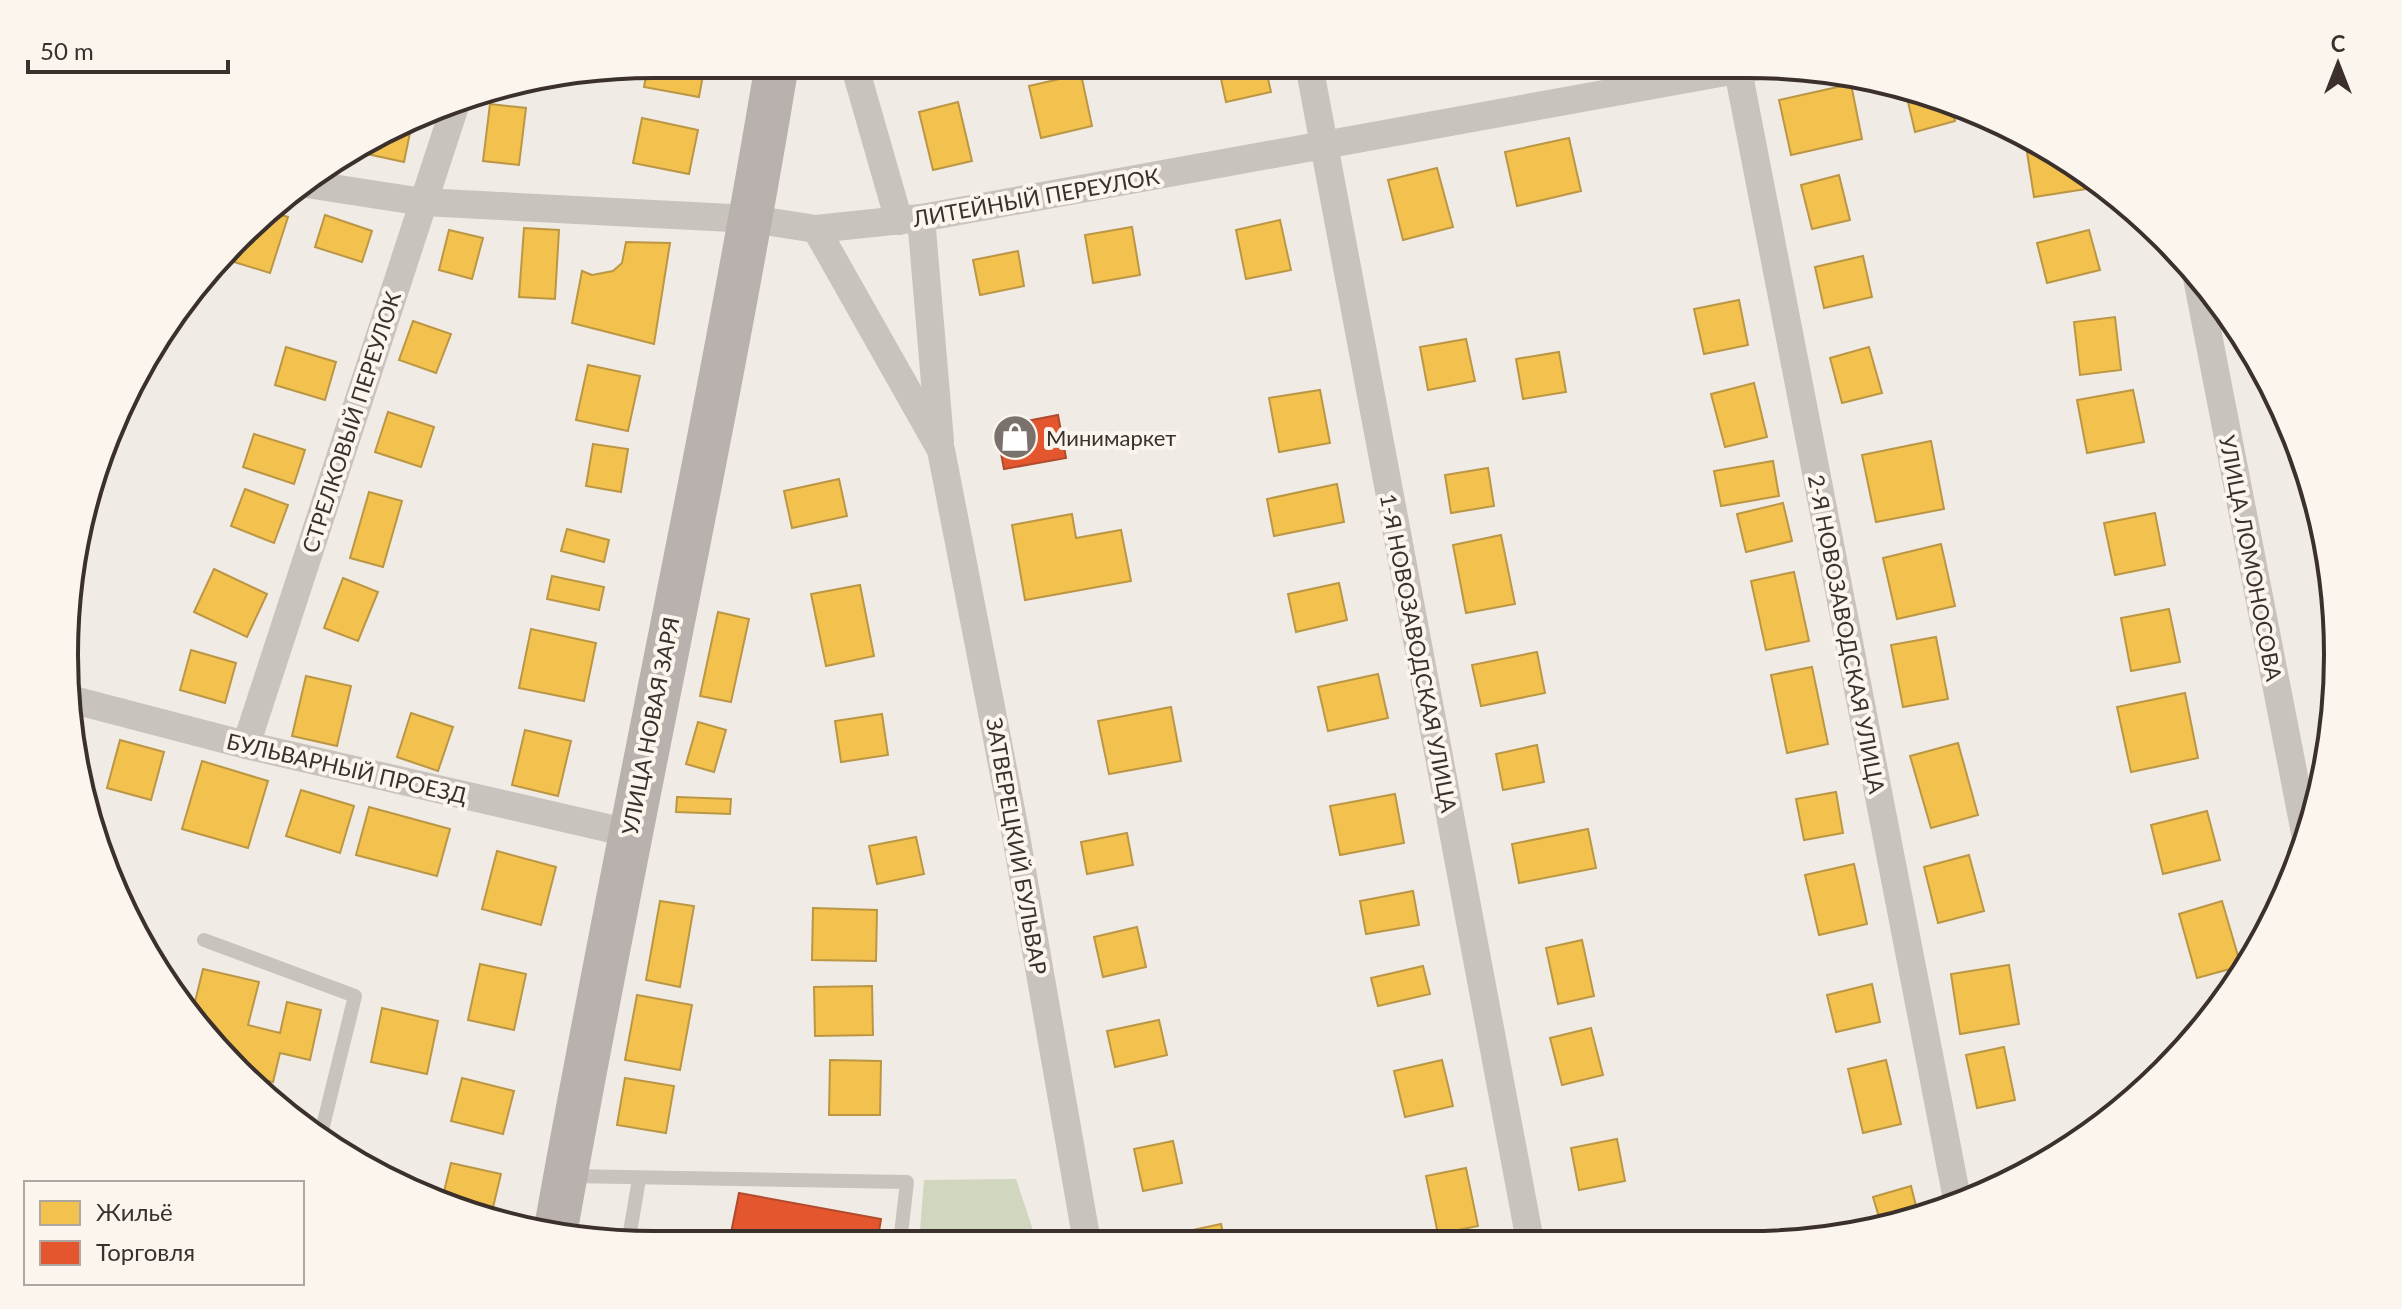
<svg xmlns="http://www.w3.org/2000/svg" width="2402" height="1309" viewBox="0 0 2402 1309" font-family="Lato,sans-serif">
  <rect width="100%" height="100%" fill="#f0ebe5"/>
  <polygon fill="#d1d6bf" points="1016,1179 1037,1242 919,1243 924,1180"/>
  <g fill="#f2c14e" stroke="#bb9644" stroke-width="2">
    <polygon points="705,64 699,97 644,87 648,65"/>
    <polygon points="1218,65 1265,65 1271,92 1226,102"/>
    <polygon points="1364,65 1411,65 1411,66 1366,76"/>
    <polygon points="1081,74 1092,126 1041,138 1029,86"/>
    <polygon points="1851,84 1862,139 1791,155 1779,100"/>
    <polygon points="1904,85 1951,105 1955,121 1915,132"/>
    <polygon points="958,102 972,161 933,170 919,112"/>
    <polygon points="490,104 526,108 519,165 483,161"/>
    <polygon points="642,118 698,130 689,174 633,163"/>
    <polygon points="412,123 404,162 358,152"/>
    <polygon points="1569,138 1581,191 1517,206 1505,152"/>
    <polygon points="2043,143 2091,178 2093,188 2034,197 2026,146"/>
    <polygon points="1437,168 1453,227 1403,240 1388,180"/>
    <polygon points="1839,175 1850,220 1812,229 1801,185"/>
    <polygon points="271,212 288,217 270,273 231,261 235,250"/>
    <polygon points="325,215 372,231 362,262 315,247"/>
    <polygon points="1280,220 1291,270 1246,279 1236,230"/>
    <polygon points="1132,227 1140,275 1093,283 1085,235"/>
    <polygon points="524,228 559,230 555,299 519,297"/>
    <polygon points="449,230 483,238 472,279 439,270"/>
    <polygon points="2089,230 2100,270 2047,283 2037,243"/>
    <polygon points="626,242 670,243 654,344 572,323 582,271 592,275 613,271 622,263"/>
    <polygon points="1018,251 1024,286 980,295 973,260"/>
    <polygon points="1863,256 1872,297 1824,308 1815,267"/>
    <polygon points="1739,300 1748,345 1704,354 1694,309"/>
    <polygon points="2115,317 2121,370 2080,375 2074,322"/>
    <polygon points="413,321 451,334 436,373 399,360"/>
    <polygon points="1466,339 1475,381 1428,390 1420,347"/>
    <polygon points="286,347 336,362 325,400 275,385"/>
    <polygon points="1869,347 1882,393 1842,403 1830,358"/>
    <polygon points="1559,352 1566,392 1523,399 1516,359"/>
    <polygon points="588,365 640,376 628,431 576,420"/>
    <polygon points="1754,383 1767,437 1725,447 1711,394"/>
    <polygon points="1320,390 1330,443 1279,452 1269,398"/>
    <polygon points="2133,390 2144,442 2087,453 2077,400"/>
    <polygon points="388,412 434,427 421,467 375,452"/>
    <polygon points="254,434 305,450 294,484 243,467"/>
    <polygon points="1931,441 1944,509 1876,522 1862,455"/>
    <polygon points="593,444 628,449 621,492 586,486"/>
    <polygon points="1773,461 1779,496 1721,506 1714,471"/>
    <polygon points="1488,468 1494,506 1451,513 1445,475"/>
    <polygon points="839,479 847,516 792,528 784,491"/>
    <polygon points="1337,484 1344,522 1274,536 1267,499"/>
    <polygon points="245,489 288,505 274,543 231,526"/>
    <polygon points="369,492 402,501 383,567 350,558"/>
    <polygon points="1783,503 1792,541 1746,552 1737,514"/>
    <polygon points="2155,513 2165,565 2115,575 2104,523"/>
    <polygon points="1072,514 1076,538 1121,530 1131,581 1025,600 1012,525"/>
    <polygon points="567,529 609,540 604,562 561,551"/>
    <polygon points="1501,535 1515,604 1466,613 1453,545"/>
    <polygon points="1941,544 1955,606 1897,619 1883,558"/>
    <polygon points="214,569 267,594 247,637 194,612"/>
    <polygon points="1794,572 1809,641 1766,650 1751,581"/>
    <polygon points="552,576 604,587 599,610 547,599"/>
    <polygon points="343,578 378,592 358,641 324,628"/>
    <polygon points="1339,583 1347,620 1296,632 1288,594"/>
    <polygon points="860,585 874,656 826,666 811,594"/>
    <polygon points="2169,609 2180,662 2131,671 2121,618"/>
    <polygon points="718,612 749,619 731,702 700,696"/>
    <polygon points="531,629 596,643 584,701 519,688"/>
    <polygon points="1936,637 1948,699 1903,707 1891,645"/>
    <polygon points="191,650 236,663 225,703 180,690"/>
    <polygon points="1537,652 1545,693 1481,706 1472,665"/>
    <polygon points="1812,667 1828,744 1787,753 1771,675"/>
    <polygon points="1378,674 1388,718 1328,731 1318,687"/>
    <polygon points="306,676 351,686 337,746 292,736"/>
    <polygon points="2185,693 2198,758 2131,772 2117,707"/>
    <polygon points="1171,707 1181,761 1109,774 1098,721"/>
    <polygon points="411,713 453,727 438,771 397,757"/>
    <polygon points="882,714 888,755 841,762 835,721"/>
    <polygon points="698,722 726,730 714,772 686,764"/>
    <polygon points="525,730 571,741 558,796 512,785"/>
    <polygon points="120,740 164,752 151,800 107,788"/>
    <polygon points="1958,743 1978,815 1931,828 1910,756"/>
    <polygon points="1537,745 1544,782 1503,790 1496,754"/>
    <polygon points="202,761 268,781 248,848 182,829"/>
    <polygon points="301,790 354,806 340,853 286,836"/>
    <polygon points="1836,792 1843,833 1804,840 1796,799"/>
    <polygon points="1395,794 1404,843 1340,855 1330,806"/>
    <polygon points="677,797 731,799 730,814 676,812"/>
    <polygon points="369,807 450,829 437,876 356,855"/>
    <polygon points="2207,811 2220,860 2163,874 2151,825"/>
    <polygon points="1588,829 1596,868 1519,883 1512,844"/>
    <polygon points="1127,833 1133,865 1087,874 1081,842"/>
    <polygon points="916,837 924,874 877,884 869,846"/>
    <polygon points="497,851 556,867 541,925 482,909"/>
    <polygon points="1969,855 1984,911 1938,923 1924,867"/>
    <polygon points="1854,864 1867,924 1819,935 1805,875"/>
    <polygon points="1413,891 1419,925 1366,934 1360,901"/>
    <polygon points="660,901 694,906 680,987 646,980"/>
    <polygon points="2222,901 2241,966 2197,978 2179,914"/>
    <polygon points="813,908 877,910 876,961 812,960"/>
    <polygon points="1137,927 1146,967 1103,977 1094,937"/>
    <polygon points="1582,940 1594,996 1558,1004 1546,948"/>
    <polygon points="480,964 526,974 514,1030 468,1020"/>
    <polygon points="2009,965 2019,1024 1960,1034 1951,974"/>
    <polygon points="1423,966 1430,994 1378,1006 1371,978"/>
    <polygon points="203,969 259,982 248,1025 280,1033 287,1002 321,1010 310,1060 280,1053 273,1082 251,1077 211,1044 192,1014"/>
    <polygon points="1872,984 1880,1022 1836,1032 1827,995"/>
    <polygon points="872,986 873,1035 815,1036 814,987"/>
    <polygon points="637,995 692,1005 680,1070 625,1060"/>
    <polygon points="382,1008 438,1021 427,1074 371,1062"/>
    <polygon points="1159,1020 1167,1055 1115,1067 1107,1031"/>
    <polygon points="1591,1028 1603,1075 1562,1085 1550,1038"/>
    <polygon points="2004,1047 2015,1100 1977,1108 1966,1055"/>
    <polygon points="830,1060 881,1061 880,1115 829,1115"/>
    <polygon points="1442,1060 1453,1106 1405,1117 1394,1071"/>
    <polygon points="1886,1060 1901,1124 1863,1133 1848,1069"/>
    <polygon points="462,1078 514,1091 503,1134 451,1121"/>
    <polygon points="625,1078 674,1086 666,1133 617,1125"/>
    <polygon points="1617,1139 1625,1181 1579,1190 1571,1148"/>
    <polygon points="1173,1141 1182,1183 1143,1191 1134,1149"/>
    <polygon points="451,1163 501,1174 490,1220 442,1200"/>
    <polygon points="1466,1168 1478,1226 1438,1234 1426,1176"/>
    <polygon points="1911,1186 1919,1218 1882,1227 1873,1197"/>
    <polygon points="1221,1224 1225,1242 1191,1242 1188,1231"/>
    <polygon points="1180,1230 1182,1242 1147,1242 1146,1238"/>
  </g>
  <g fill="#e4572e" stroke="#b14b2d" stroke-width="2">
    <polygon points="1058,415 1066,458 1004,469 996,427"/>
    <polygon points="739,1193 881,1219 877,1243 729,1243"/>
  </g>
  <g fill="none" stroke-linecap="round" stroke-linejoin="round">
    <g stroke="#c9c3be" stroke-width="14">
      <polyline points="204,940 355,996 321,1134"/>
      <polyline points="569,1176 907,1182 900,1243"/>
      <polyline points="628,1244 639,1179"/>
    </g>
    <g stroke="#c9c3be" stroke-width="28">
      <polyline points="854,64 899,221"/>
      <polyline points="1309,65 1530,1241"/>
      <polyline points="1737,65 1958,1204"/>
      <polyline points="300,183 423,202 751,219 816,229 921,218 1764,65"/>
      <polyline points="921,218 940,441"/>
      <polyline points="816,229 941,450 1016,836 1087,1242"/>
      <polyline points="2196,273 2307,843"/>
      <polyline points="66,698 246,745 629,833"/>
      <polyline points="246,745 457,100"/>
    </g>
    <path stroke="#b8b1ad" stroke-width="44" d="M 555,1234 C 624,843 712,455 777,64"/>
  </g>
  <defs>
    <g id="shop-disc" transform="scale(2.3)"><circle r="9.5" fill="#7a716c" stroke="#fbf5ee"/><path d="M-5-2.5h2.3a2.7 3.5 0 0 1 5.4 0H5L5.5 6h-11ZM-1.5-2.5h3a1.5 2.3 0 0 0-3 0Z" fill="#fff"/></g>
  </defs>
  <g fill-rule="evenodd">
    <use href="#shop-disc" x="1015" y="437"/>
  </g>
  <g text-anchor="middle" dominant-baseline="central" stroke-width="8" stroke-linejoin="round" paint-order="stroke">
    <g font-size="22" fill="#3b302b" stroke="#fbf5ee">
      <text transform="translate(1036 197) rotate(-10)">ЛИТЕЙНЫЙ ПЕРЕУЛОК</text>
      <text transform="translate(351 422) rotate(-72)">СТРЕЛКОВЫЙ ПЕРЕУЛОК</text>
      <text transform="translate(2251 558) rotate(79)">УЛИЦА ЛОМОНОСОВА</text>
      <text transform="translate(1847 634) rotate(79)">2-Я НОВОЗАВОДСКАЯ УЛИЦА</text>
      <text transform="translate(1419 653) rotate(79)">1-Я НОВОЗАВОДСКАЯ УЛИЦА</text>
      <text transform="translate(650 726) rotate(-79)">УЛИЦА НОВАЯ ЗАРЯ</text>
      <text transform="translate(347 768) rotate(13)">БУЛЬВАРНЫЙ ПРОЕЗД</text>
      <text transform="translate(1017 846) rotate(80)">ЗАТВЕРЕЦКИЙ БУЛЬВАР</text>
    </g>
    <g font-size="22" fill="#3b302b" stroke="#fbf5ee" text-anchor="start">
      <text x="1046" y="437">Минимаркет</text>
    </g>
  </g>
  <path d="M0 0H2402V1309H0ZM654 78H1748A576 576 0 0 1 2324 654V655A576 576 0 0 1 1748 1231H654A576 576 0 0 1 78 655V654A576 576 0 0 1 654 78Z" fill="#fbf5ee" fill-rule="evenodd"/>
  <path fill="none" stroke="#3b302b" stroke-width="4" d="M654 78H1748A576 576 0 0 1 2324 654V655A576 576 0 0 1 1748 1231H654A576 576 0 0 1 78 655V654A576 576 0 0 1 654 78Z"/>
  <rect x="24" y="1181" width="280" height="104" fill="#fbf5ee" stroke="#aea6a0" stroke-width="2"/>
  <rect x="40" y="1201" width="40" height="24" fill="#f2c14e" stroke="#aea6a0" stroke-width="2"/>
  <text x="96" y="1221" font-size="24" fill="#3b302b">Жильё</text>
  <rect x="40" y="1241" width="40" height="24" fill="#e4572e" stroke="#aea6a0" stroke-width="2"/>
  <text x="96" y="1261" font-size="24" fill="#3b302b">Торговля</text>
  <g transform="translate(2338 64)" stroke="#fbf5ee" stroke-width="6" paint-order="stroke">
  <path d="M0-6L14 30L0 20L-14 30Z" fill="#3b302b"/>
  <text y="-12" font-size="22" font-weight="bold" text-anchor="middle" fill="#3b302b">С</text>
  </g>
  <path d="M28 60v12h200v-12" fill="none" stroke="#3b302b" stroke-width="4"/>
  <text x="40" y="60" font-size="24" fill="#3b302b" stroke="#fbf5ee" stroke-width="6" paint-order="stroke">50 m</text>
</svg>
